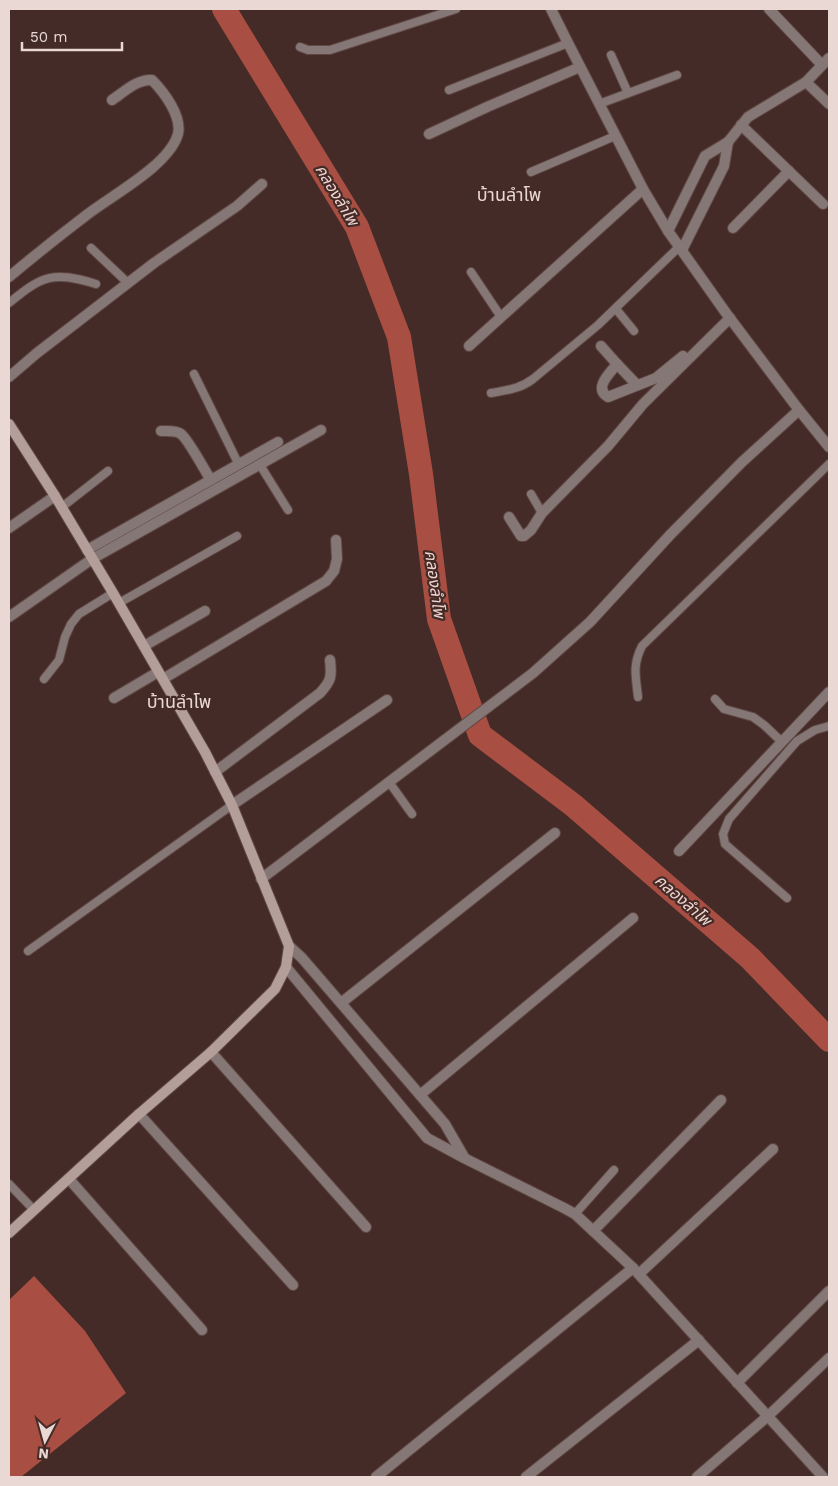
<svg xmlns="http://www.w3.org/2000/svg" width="838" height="1486" viewBox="0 0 838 1486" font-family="'Work Sans','Noto Sans Thai',sans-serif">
  <rect width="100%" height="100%" fill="#452b27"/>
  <polygon fill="#a84e42" points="34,1276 85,1331 126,1393 21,1477 9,1477 9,1300"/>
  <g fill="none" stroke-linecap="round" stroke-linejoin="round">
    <polyline stroke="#a84e42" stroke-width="24" points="224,9 357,227 399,337 421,474 439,619 480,735 573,805 750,958 829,1040"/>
    <g stroke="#5f4743" stroke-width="10">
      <g id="lane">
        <polyline points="300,47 308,50 330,50 456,9"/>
        <polyline points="611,55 628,93"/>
        <polyline points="449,90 568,43"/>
        <polyline points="599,104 677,75"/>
        <polyline points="531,172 615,136"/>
        <polyline points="91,248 128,283"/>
        <polyline points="471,272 501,317"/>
        <path d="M 9,303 C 43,275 53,271 96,284"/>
        <polyline points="616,309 634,331"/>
        <polyline points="194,374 239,465"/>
        <path d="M 491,393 C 507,390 520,389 533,379 L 598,325 L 679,247"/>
        <polyline points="260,465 288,510"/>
        <polyline points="531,494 542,513"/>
        <polyline points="62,507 108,471"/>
        <polyline points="119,603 237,536"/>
        <polyline points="44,679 59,660 65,637 71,624 79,614 113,593"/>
        <path d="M 638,697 C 636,677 632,666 642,646 L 829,464"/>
        <polyline points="715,699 724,709 753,717 764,725 782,742"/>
        <polyline points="389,782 412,814"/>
        <polyline points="787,898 725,844 723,834 729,819 797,741 815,730 829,726"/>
        <polyline points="28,951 232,805"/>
        <polyline points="9,1184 34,1210"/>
        <polyline points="575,1214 614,1170"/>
      </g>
    </g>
    <g stroke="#5f4743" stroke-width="12">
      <g id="street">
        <polyline points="551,9 568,43 643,189 668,231 726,313 799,410 829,447"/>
        <polyline points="769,9 822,65"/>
        <polyline points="806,82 829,104"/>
        <polyline points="741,125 823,204"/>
        <polyline points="429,134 487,107 580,67"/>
        <polyline points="728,142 748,117 806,82 829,58"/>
        <polyline points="733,228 789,171"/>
        <polyline points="668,231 705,156 728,142 724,166 682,250"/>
        <path d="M 9,277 C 34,256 59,236 84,217 C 110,196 169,166 178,134 C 182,116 164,92 152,80 C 137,79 124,92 112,100"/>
        <polyline points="469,346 643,189"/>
        <path d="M 601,346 L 617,364 C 610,373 593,388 608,397 L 656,378 L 683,356"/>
        <polyline points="617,364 637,385"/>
        <polyline points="9,377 37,353 154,263 237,206 262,184"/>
        <path d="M 161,431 C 167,431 176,430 181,434 C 188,439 205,471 211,480"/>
        <polyline points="509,517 521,536 524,536 531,530 542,513 608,446 643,404 730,318"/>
        <polyline points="9,528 55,496"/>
        <polyline points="87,550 278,442"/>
        <polyline points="9,617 92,559 321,430"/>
        <polyline points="144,646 205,611"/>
        <polyline points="163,679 326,581 334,571 337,559 336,540"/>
        <polyline points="114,698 158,672"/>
        <path d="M 215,772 L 320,693 C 331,681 332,677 330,660"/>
        <polyline points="232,805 387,700"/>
        <polyline points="679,851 829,692"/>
        <polyline points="261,879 533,673 590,622 670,535 742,462 799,410"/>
        <polyline points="289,946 302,958 445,1124 464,1157"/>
        <polyline points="286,967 427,1138 464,1158 564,1208 575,1214 633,1268 823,1477"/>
        <polyline points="341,1003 555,833"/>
        <polyline points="211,1052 366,1227"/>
        <polyline points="420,1095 633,918"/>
        <polyline points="139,1114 293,1285"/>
        <polyline points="69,1179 202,1330"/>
        <polyline points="593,1231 721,1100"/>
        <polyline points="639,1274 773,1149"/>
        <polyline points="737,1383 829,1291"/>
        <polyline points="376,1477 633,1268"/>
        <polyline points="526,1477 699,1340"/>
        <polyline points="697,1477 768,1416 829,1358"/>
      </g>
    </g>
    <g stroke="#5f4743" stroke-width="12">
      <polyline id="secondary" points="9,424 55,496 113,593 205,752 232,805 289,946 286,967 275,989 211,1052 139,1114 9,1233"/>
    </g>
    <use href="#lane" stroke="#857775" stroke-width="8"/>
    <use href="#street" stroke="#857775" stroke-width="10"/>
    <use href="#secondary" stroke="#b49e9a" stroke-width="10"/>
  </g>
  <g text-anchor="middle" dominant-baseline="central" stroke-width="4.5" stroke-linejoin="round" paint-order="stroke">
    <g font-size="16" font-style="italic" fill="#f0d6d1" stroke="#452b27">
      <text transform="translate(337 195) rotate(59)">คลองลำโพ</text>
      <text transform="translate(435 584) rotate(82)">คลองลำโพ</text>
      <text transform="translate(683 900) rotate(41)">คลองลำโพ</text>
    </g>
    <g font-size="18" fill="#ead8d5" stroke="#452b27">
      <text x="509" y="194">บ้านลำโพ</text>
      <text x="179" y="701">บ้านลำโพ</text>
    </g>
  </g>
  <rect width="838" height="1486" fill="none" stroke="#ead8d5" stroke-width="20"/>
  <g transform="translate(45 1441) rotate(186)" stroke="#452b27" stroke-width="4" paint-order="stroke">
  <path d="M0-4L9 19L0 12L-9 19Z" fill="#ead8d5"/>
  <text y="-8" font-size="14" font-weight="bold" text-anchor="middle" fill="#ead8d5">N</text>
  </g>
  <path d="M22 42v8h100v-8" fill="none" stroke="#ead8d5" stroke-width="2.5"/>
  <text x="30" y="42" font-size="15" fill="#ead8d5" stroke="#452b27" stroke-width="4" paint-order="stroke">50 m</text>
</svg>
